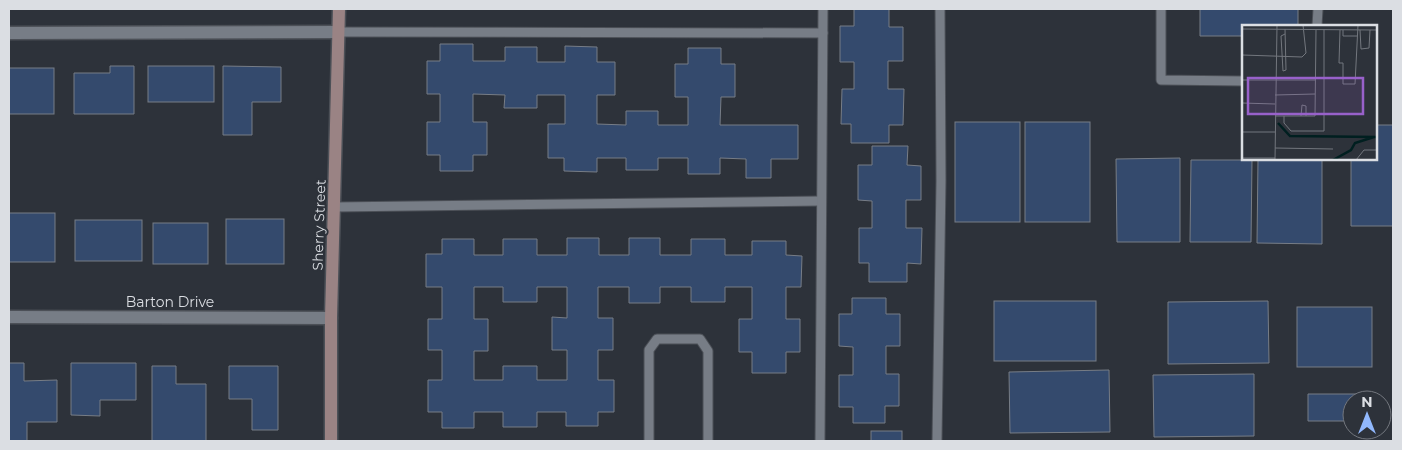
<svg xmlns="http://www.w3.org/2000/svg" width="1402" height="450" viewBox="0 0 1402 450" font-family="Montserrat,sans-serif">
  <rect width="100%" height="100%" fill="#2d323a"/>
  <g fill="#344a6d" stroke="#777d86" fill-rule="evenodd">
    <polygon points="854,9 889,9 889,27 903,27 903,61 888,61 888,89 904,89 903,125 889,125 889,143 851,143 851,124 841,124 842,89 854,89 854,62 840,62 840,26 854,26"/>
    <polygon points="1200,9 1298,9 1298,26 1243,26 1243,36 1200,36"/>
    <polygon points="440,44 473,44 473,61 505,61 505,47 537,47 537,62 565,62 565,46 597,47 597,62 615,62 615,95 597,95 597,124 626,125 626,111 658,111 658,125 688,125 688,97 675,97 675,64 688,64 688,48 721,48 721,64 735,64 735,97 721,97 720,125 798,125 798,159 771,159 771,178 746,178 746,159 720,158 720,174 688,174 688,158 658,158 658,170 626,170 626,158 597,158 597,172 564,171 564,158 548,158 548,124 565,124 565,95 537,95 537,108 504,108 505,95 473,94 473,122 487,122 487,155 473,155 473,171 440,171 440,155 427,155 427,122 440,122 440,94 427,94 427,61 440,61"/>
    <polygon points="110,66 134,66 134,114 74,114 74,73 110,73"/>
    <rect x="148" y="66" width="66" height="36"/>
    <polygon points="223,66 281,67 281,102 252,102 252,135 223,135"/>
    <rect x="9" y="68" width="45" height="46"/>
    <rect x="955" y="122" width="65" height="100"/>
    <rect x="1025" y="122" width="65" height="100"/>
    <polygon points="1376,125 1393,125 1393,226 1351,226 1351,159 1376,159"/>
    <polygon points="872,146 908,146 907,165 921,166 921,200 906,200 906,228 922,228 921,264 907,263 907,282 869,282 869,263 859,263 859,228 872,228 872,201 858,200 858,165 872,165"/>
    <polygon points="1180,158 1180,242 1117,242 1116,159"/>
    <polygon points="1258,159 1322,159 1322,244 1257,243"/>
    <polygon points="1191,160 1252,160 1251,242 1190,242"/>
    <rect x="9" y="213" width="46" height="49"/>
    <rect x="226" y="219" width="58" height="45"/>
    <rect x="75" y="220" width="67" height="41"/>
    <rect x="153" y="223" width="55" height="41"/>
    <path d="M 567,238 L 599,238 L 599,255 L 629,255 L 629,238 L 660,238 L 660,255 L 691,255 L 691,239 L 725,239 L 725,255 L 752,255 L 752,241 L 786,241 L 786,255 L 802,256 L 801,287 L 786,287 L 786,319 L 800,319 L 800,352 L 786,352 L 786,373 L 752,373 L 752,352 L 739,352 L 739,319 L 752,319 L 752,287 L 725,287 L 725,302 L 691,302 L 691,287 L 660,287 L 660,303 L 629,303 L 629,287 L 598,287 L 598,318 L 613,318 L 613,350 L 598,350 L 598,380 L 614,380 L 614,412 L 598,412 L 598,426 L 566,426 L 566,412 L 537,412 L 537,427 L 503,427 L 503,412 L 474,412 L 474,428 L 442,428 L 442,412 L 428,412 L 428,380 L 442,380 L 442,350 L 428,350 L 428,319 L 442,319 L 442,287 L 426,287 L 426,254 L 442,254 L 442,239 L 474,239 L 474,255 L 503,255 L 503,239 L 537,239 L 537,255 L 567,255 ZM 474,287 L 503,287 L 503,302 L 537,302 L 537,287 L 567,287 L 567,318 L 552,317 L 552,350 L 567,350 L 567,380 L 537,380 L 537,366 L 503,366 L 503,380 L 474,380 L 474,351 L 488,351 L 488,319 L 474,319 Z"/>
    <polygon points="852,298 886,298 886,314 900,314 900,346 886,346 886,374 899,374 899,406 885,406 885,423 853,423 853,407 839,407 839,375 853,375 853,347 839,346 839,314 852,314"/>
    <rect x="994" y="301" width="102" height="60"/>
    <polygon points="1268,301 1269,363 1168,364 1168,302"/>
    <rect x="1297" y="307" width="75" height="60"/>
    <polygon points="9,363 24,363 24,381 57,380 57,422 27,422 27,441 9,441"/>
    <polygon points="71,363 136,363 136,400 100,400 100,416 71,415"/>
    <polygon points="152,366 176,366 176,384 206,384 206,441 152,441"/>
    <polygon points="229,366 278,366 278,430 252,430 252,399 229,399"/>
    <polygon points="1109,370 1110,432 1010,433 1009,372"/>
    <polygon points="1254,374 1254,436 1154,437 1153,375"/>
    <polygon points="1308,394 1361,394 1361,400 1352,400 1352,421 1308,421"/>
    <rect x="871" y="431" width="31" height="10"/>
  </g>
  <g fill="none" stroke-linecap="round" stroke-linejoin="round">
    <g stroke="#4c5057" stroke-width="11">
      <g id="lane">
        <polyline points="1161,9 1161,80 1243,81"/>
        <polyline points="1317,26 1318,9"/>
        <polyline points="339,32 823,33"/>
        <polyline points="335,207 821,201"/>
        <polyline points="649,441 649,350 657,339 700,339 708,351 708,441"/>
        <polyline points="820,441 823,9"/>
        <polyline points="937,441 941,181 940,9"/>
      </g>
    </g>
    <g stroke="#4c5057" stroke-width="15">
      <g id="street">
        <polyline points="9,33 339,32"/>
        <polyline points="9,317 331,318"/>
      </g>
    </g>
    <g stroke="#4c5057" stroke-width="15">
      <polyline id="secondary" points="331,441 331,318 339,9"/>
    </g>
    <use href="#lane" stroke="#777d86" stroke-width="9"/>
    <use href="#street" stroke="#777d86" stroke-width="12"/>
    <use href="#secondary" stroke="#9a8384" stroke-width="12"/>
  </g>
  <g text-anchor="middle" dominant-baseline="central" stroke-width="4" stroke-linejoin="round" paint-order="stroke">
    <g font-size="14" fill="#dbdee3" stroke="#2d323a">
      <text transform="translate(319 225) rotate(-88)">Sherry Street</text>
      <text x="170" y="302">Barton Drive</text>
    </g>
  </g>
  <g transform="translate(1242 25)">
    <rect width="135" height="135" fill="#2d323a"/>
    <path fill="none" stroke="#001f20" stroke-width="2.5" d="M 36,98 L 48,111 L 135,112M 91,135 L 109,125 L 113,118 L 132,112"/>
    <path fill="none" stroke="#73777e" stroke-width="1" d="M 0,4 L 135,5M 43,4 L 44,45 L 41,46 L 39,11 L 43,9M 98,5 L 97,38 L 101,38 L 101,59 L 113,59 L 116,0M 101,5 L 101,11 L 115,11M 118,5 L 119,24 L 127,23 L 128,5M 0,30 L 60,32 L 64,28 L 61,0M 0,55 L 73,55M 33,70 L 73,69M 0,78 L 33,79M 33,91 L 73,91 L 74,5M 42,91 L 42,98 L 49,106 L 82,106 L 82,4M 59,91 L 60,80 L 64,81 L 64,91M 0,107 L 33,107M 33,123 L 91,124M 0,133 L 33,133M 33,135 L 35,0M 114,135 L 122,125 L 135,125"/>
    <path fill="#9861ca" fill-opacity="0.15" stroke="#9861ca" stroke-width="2.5" d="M 6,53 L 121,53 L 121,89 L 6,89 Z"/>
    <rect width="135" height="135" fill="none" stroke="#dbdee3" stroke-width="2.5"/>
  </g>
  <rect width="1402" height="450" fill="none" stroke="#dbdee3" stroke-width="20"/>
  <g transform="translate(1367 415)"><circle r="24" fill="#2d323a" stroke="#73777e"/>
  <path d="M0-4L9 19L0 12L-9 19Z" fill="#91b8fd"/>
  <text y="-8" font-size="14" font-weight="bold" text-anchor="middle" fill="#dbdee3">N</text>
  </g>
</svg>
